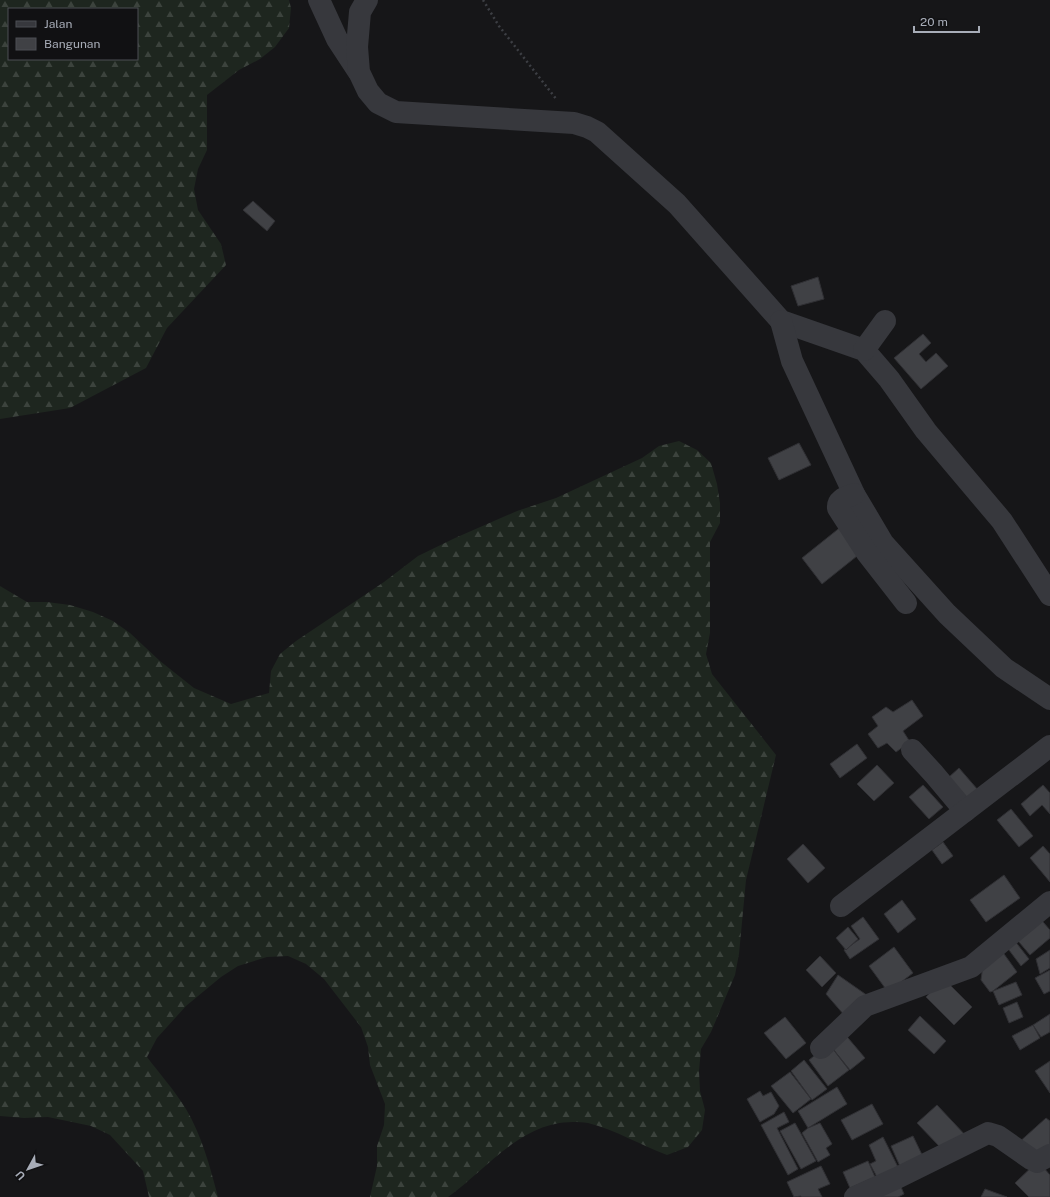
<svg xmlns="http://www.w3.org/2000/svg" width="1050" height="1197" viewBox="0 0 1050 1197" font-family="'Public Sans',sans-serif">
  <defs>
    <pattern id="forest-firs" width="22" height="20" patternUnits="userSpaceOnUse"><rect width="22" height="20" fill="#1e261f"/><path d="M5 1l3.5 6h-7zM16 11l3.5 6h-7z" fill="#3c433d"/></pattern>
  </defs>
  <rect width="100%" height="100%" fill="#161618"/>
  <g fill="url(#forest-firs)" fill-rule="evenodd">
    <path d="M 0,0 L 289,0 L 291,8 L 289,28 L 275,47 L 260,59 L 239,70 L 207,95 L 207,150 L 198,169 L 194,189 L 198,210 L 221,244 L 226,265 L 167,328 L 146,368 L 70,408 L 0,419 ZM 9,9 L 137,9 L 137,59 L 9,59 Z"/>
    <path d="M 679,441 L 697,450 L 711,463 L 717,484 L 720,503 L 720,523 L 710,542 L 710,633 L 706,654 L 712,674 L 776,755 L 746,880 L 739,954 L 735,975 L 711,1032 L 701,1049 L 699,1071 L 700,1091 L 705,1110 L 702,1130 L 688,1147 L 667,1155 C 640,1145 616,1130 588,1123 C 583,1122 578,1122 573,1122 C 521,1122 487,1169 448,1197 L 370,1197 L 377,1166 L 377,1146 L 384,1125 L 385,1104 L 370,1065 L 368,1047 L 361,1027 L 324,979 L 306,964 L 288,956 L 267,957 L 238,966 L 221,977 L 186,1006 L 157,1038 L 147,1057 C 160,1074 175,1091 186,1109 C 202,1136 210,1167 218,1197 L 149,1197 L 143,1171 L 110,1135 L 91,1126 L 48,1117 L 24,1118 L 0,1116 L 0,586 L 27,602 L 47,602 L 70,605 L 93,612 L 113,621 L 130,633 L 160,661 L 194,688 L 231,704 L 269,693 L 271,671 L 280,654 L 296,641 L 384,582 L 418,556 L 455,538 L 517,511 L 556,498 L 642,458 L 659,446 Z"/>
  </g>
  <g fill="#404145" stroke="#303034">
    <polygon points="253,201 275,221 267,231 243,210"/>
    <polygon points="818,277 824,299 798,306 791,286"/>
    <polygon points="923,334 931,343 919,354 926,362 936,353 948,366 921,389 894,358"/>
    <polygon points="799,443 811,465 779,480 768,458"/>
    <polygon points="842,526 862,552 822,584 802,558"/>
    <polygon points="912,700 923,716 903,731 910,742 896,752 887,743 878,748 868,734 878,726 872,717 886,707 893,712"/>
    <polygon points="857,744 867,758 840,778 830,764"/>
    <polygon points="877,765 894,783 874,801 857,784"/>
    <polygon points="959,768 978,790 968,799 949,777"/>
    <polygon points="923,785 943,807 929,819 909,797"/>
    <polygon points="1043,785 1050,793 1050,814 1042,805 1030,816 1021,804"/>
    <polygon points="1011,809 1033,836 1019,847 997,820"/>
    <polygon points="943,842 953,856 942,864 932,850"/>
    <polygon points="803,844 825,868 808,883 787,859"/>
    <polygon points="1043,846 1050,854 1050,882 1030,858"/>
    <polygon points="1004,875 1020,898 986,922 970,900"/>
    <polygon points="902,900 916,919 898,933 884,914"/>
    <polygon points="1037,915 1050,930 1050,938 1030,955 1013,935"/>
    <polygon points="863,917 879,939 850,959 844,950 860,939 851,926"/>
    <polygon points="848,927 858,939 846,950 836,938"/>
    <polygon points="1011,936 1029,959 1021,966 1003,942"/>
    <polygon points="894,947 913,973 888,992 869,966"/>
    <polygon points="999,947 1017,972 993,991 990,992 981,980 984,958"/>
    <polygon points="1050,950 1050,968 1040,974 1036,959"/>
    <polygon points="820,956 836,973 822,987 806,970"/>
    <polygon points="1050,970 1050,991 1044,994 1035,978"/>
    <polygon points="838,975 868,996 845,1016 826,994"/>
    <polygon points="944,979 972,1007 954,1025 926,997"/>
    <polygon points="1016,982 1022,995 999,1005 993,991"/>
    <polygon points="1017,1002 1023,1017 1009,1023 1003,1008"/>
    <polygon points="1050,1014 1050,1032 1041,1037 1033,1025"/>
    <polygon points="920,1016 946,1041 934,1054 908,1030"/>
    <polygon points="785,1017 806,1043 786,1059 764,1033"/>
    <polygon points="1033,1025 1040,1038 1020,1050 1012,1036"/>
    <polygon points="843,1032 865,1058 850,1070 829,1044"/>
    <polygon points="829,1044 849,1070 828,1086 809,1060"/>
    <polygon points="804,1060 827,1089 812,1100 791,1071"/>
    <polygon points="1050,1061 1050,1093 1035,1071"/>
    <polygon points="790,1072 811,1099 793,1113 771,1086"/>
    <polygon points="837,1087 847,1104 808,1128 798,1111"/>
    <polygon points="760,1091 763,1096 771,1092 779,1106 774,1114 760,1122 747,1099"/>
    <polygon points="872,1104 883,1124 852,1140 841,1120"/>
    <polygon points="937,1105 967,1137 939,1146 917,1123"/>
    <polygon points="784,1112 789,1122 777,1128 798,1169 788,1175 761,1125"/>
    <polygon points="1046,1118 1050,1121 1050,1148 1037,1158 1016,1145"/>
    <polygon points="795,1123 816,1161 801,1169 780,1131"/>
    <polygon points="820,1123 832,1144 826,1148 830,1155 818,1162 802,1133 808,1128"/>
    <polygon points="913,1136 925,1161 902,1171 891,1146"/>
    <polygon points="883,1137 898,1167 877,1177 870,1164 876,1161 869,1145"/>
    <polygon points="868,1161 875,1177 850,1188 843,1172"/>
    <polygon points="1038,1161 1050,1175 1050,1197 1029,1197 1015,1183"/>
    <polygon points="821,1166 830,1184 818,1189 822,1197 801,1197 801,1196 794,1197 787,1182"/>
    <polygon points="898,1180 904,1194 898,1197 858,1197"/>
    <polygon points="985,1189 1007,1197 981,1197"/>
  </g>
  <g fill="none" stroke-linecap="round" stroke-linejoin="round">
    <polyline stroke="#3d3f44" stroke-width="2.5" stroke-dasharray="2 3" stroke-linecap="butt" points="483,0 499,26 557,100"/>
    <g stroke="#37383d" stroke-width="22">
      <polyline points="319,0 337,39 358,71"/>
      <polyline points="367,0 360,12 357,47 359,72 368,91 378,103 396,112 574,123 587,127 597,132 677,204 781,321 864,350 889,379 926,431 1002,521 1050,595"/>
      <polyline points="781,321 792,361 854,494 883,543 947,614 1004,668 1050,699"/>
      <polyline points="864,350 885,321"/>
      <path d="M 854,494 C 847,497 837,499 838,508 L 867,553 L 906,603"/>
      <polyline points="912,750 934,774 965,811"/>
      <polyline points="841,906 1050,746"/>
      <polyline points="821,1048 865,1006 971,967 1050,902"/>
      <polyline points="855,1197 897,1178 988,1133 998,1136 1031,1159 1037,1162 1050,1155"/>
    </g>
  </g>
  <rect x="8" y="8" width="130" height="52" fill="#111113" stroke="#4d4f55"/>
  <rect x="16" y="21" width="20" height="6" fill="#37383d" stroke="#4d4f55"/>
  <text x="44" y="28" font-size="12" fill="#a8adb8">Jalan</text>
  <rect x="16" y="38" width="20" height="12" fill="#404145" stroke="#4d4f55"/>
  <text x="44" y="48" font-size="12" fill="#a8adb8">Bangunan</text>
  <g transform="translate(28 1169) rotate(230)" stroke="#111113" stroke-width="3" paint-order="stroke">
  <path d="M0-3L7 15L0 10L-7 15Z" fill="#a8adb8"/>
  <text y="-6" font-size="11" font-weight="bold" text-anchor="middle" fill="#a8adb8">U</text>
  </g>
  <path d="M914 26v6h65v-6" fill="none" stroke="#a8adb8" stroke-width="2"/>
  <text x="920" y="26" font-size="12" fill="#a8adb8" stroke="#111113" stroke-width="3" paint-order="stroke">20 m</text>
</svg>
